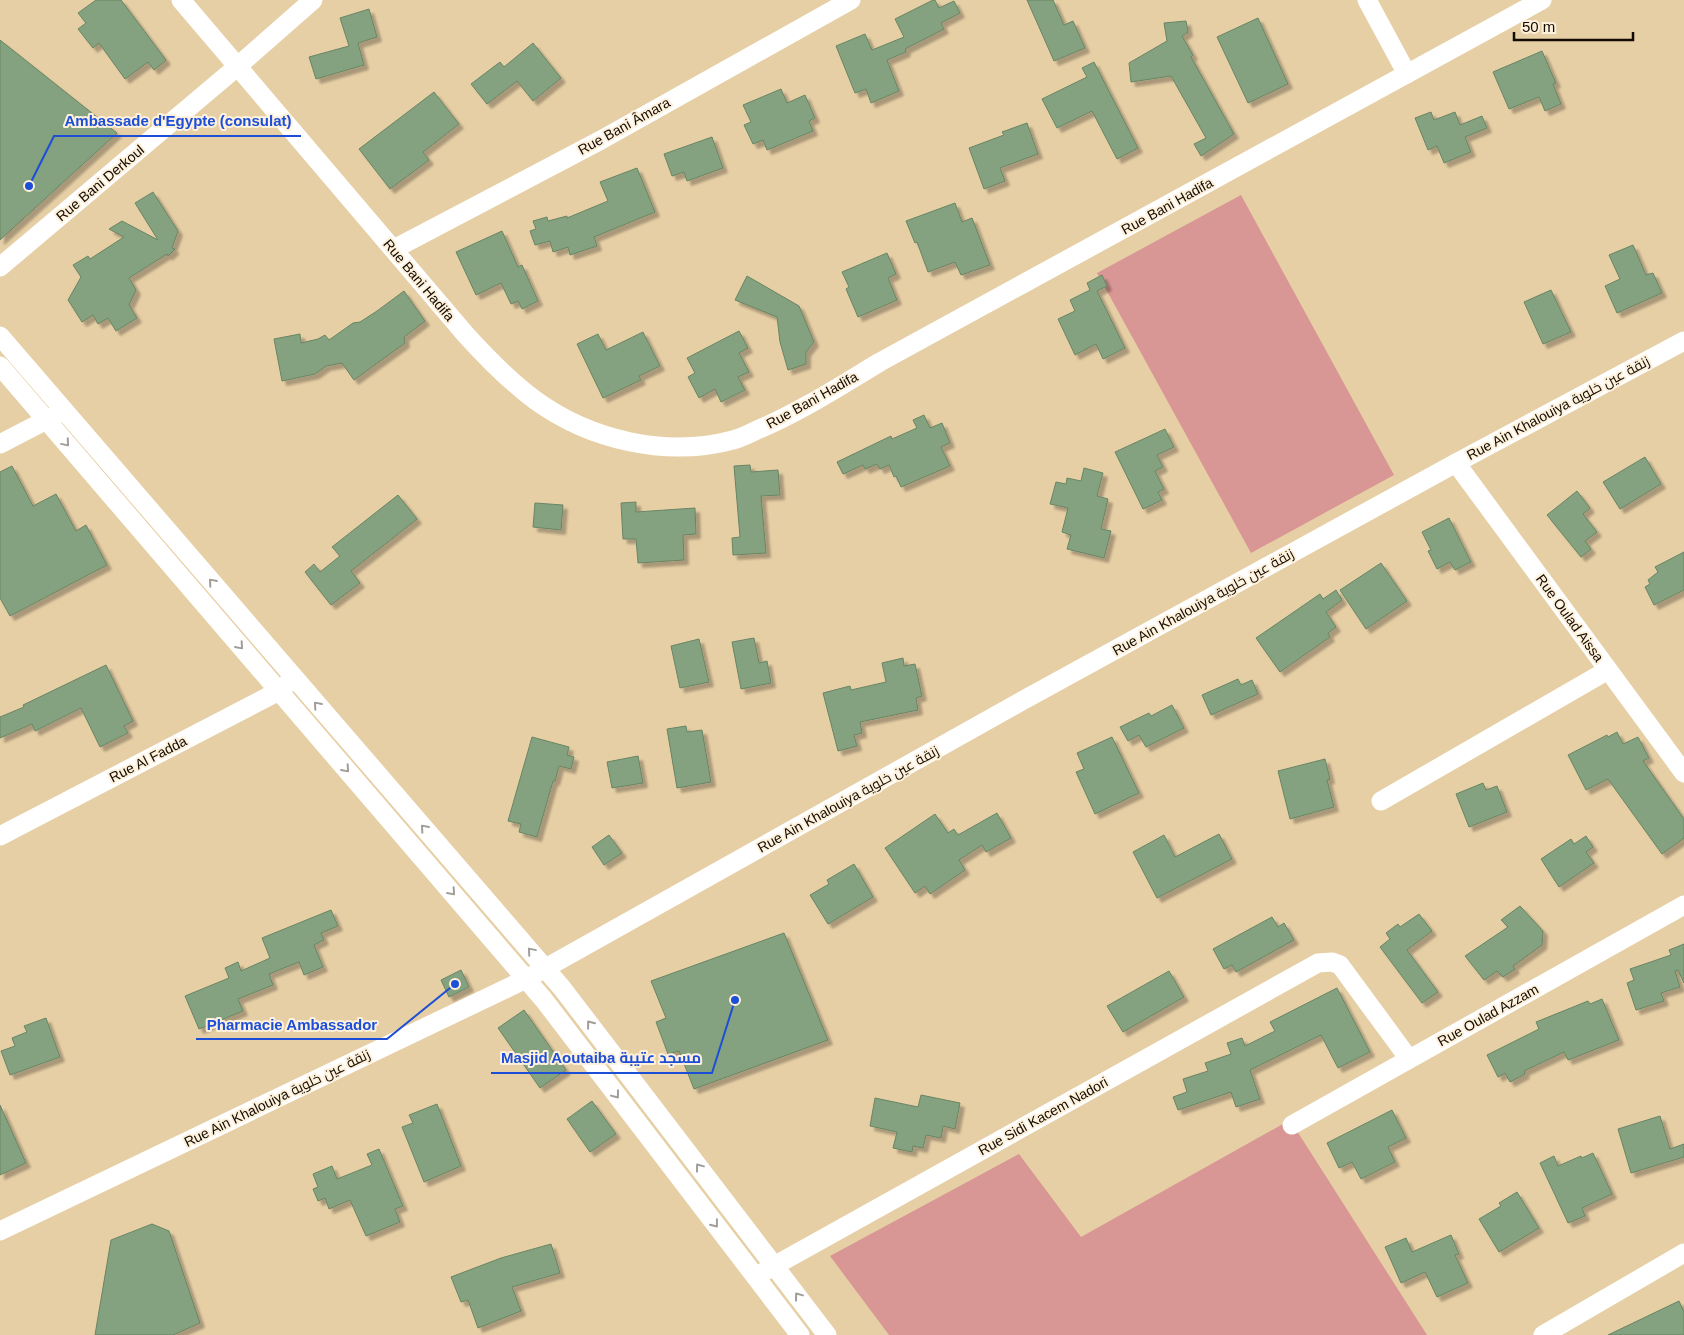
<svg xmlns="http://www.w3.org/2000/svg" width="1684" height="1335" viewBox="0 0 1684 1335" font-family="Arial,Cairo,sans-serif">
  <defs>
    <filter id="shadow"><feDropShadow dx="4.5" dy="4.5" stdDeviation="1" flood-color="#0004"/></filter>
  </defs>
  <rect width="100%" height="100%" fill="#e7cfa5"/>
  <g fill="#d89694">
    <polygon points="1241,195 1394,475 1251,553 1097,273"/>
    <polygon points="1290,1120 1427,1335 889,1335 830,1256 1019,1154 1081,1237"/>
  </g>
  <g fill="#84a27f" stroke="#688563" filter="url(#shadow)">
    <polygon points="96,0 121,0 166,60 154,70 148,62 125,79 99,43 93,48 78,29 86,23 78,13"/>
    <polygon points="933,0 935,0 939,8 954,1 960,13 941,23 944,29 905,49 906,52 887,60 899,91 871,103 866,89 855,93 836,46 865,34 872,50 904,37 895,19"/>
    <polygon points="1027,0 1053,0 1064,25 1073,21 1085,48 1054,61"/>
    <polygon points="369,9 377,37 358,43 364,65 316,79 309,57 349,46 340,18"/>
    <polygon points="1258,18 1288,84 1248,103 1217,37"/>
    <polygon points="1186,21 1188,32 1182,36 1193,55 1191,57 1234,134 1201,156 1194,144 1206,138 1171,76 1131,82 1129,63 1167,41 1164,23"/>
    <polygon points="0,40 117,133 0,240"/>
    <polygon points="533,43 561,78 533,101 517,81 487,104 471,84 500,62 504,67"/>
    <polygon points="1542,51 1556,83 1553,84 1561,104 1545,111 1539,97 1509,109 1493,72"/>
    <polygon points="1094,62 1138,148 1117,159 1092,111 1057,128 1042,99 1087,77 1082,68"/>
    <polygon points="781,89 787,103 805,95 815,118 809,121 813,131 767,150 763,140 753,144 744,125 751,122 743,105"/>
    <polygon points="434,92 459,124 423,152 429,160 390,189 359,149"/>
    <polygon points="1431,112 1434,120 1455,112 1460,125 1482,116 1487,128 1465,137 1471,152 1444,163 1437,146 1428,150 1415,118"/>
    <polygon points="1027,123 1038,154 1000,168 1005,181 984,189 969,148 1004,135 1002,132"/>
    <polygon points="712,137 723,168 687,181 684,172 672,176 664,154"/>
    <polygon points="637,168 655,212 594,237 597,246 570,255 568,247 553,252 550,241 535,245 530,231 536,229 533,221 547,217 548,221 567,216 567,218 608,201 600,182"/>
    <polygon points="153,192 178,231 172,248 175,249 168,256 167,254 129,278 136,290 129,305 137,318 116,331 108,318 98,324 93,315 82,322 68,300 81,277 73,265 88,256 90,259 124,237 109,229 122,221 158,240 135,203"/>
    <polygon points="955,203 962,222 972,218 990,265 961,275 955,262 928,272 917,242 915,243 906,221"/>
    <polygon points="502,231 518,267 522,265 538,301 522,309 518,301 511,304 501,283 476,295 456,252"/>
    <polygon points="1633,245 1646,275 1653,273 1662,293 1617,313 1605,286 1620,279 1609,255"/>
    <polygon points="887,253 896,274 888,278 897,300 858,317 846,289 849,287 842,272"/>
    <polygon points="1102,275 1107,286 1097,291 1125,348 1103,359 1096,344 1075,355 1058,319 1075,311 1070,300 1090,290 1087,283"/>
    <polygon points="747,276 799,306 814,342 806,352 806,364 788,370 780,342 777,317 735,300"/>
    <polygon points="1551,290 1571,332 1543,344 1524,302"/>
    <polygon points="404,291 425,321 404,337 405,343 354,380 342,363 326,366 315,374 282,381 274,339 300,334 301,343 318,339 325,335 329,340 353,323 360,322 377,311"/>
    <polygon points="739,331 748,348 739,353 749,372 738,377 745,390 721,402 715,389 699,398 688,377 695,373 687,358"/>
    <polygon points="643,332 660,366 639,376 641,380 603,398 577,344 598,334 606,350"/>
    <polygon points="924,415 930,428 942,423 950,443 941,447 950,466 901,487 896,476 894,477 889,465 880,469 877,464 865,469 863,465 843,474 837,462 891,436 892,439 917,428 913,420"/>
    <polygon points="1165,429 1174,447 1157,455 1163,467 1155,471 1164,489 1158,492 1162,500 1143,509 1115,452"/>
    <polygon points="1645,457 1661,484 1620,509 1603,482"/>
    <polygon points="750,465 751,472 778,470 780,495 761,496 766,553 733,555 732,538 740,537 734,466"/>
    <polygon points="12,466 33,506 56,494 76,531 86,525 107,565 10,616 0,598 0,472"/>
    <polygon points="1084,468 1103,473 1097,496 1108,499 1101,529 1111,531 1104,558 1067,549 1071,535 1062,532 1068,508 1050,504 1056,482 1066,484 1067,478 1081,481"/>
    <polygon points="1577,491 1590,508 1583,514 1597,532 1585,541 1591,549 1581,557 1547,515"/>
    <polygon points="398,495 417,519 351,571 360,583 331,605 305,572 314,564 320,572 340,556 332,547"/>
    <polygon points="636,502 636,512 695,508 696,534 683,535 684,560 638,563 636,539 623,539 621,503"/>
    <polygon points="535,503 563,505 561,530 533,527"/>
    <polygon points="1449,518 1471,562 1455,570 1450,562 1437,569 1428,551 1431,550 1422,532"/>
    <polygon points="1684,552 1684,590 1654,605 1645,587 1650,584 1648,580 1658,572 1655,567"/>
    <polygon points="1381,563 1407,601 1366,629 1340,590"/>
    <polygon points="1336,590 1342,600 1326,612 1336,627 1328,633 1330,637 1280,672 1256,638 1320,594 1323,599"/>
    <polygon points="754,638 759,663 767,661 771,683 741,689 732,642"/>
    <polygon points="699,639 709,682 680,688 671,646"/>
    <polygon points="903,658 904,666 915,664 922,696 916,698 918,710 860,722 862,733 854,735 857,746 838,751 823,693 850,686 851,690 886,682 882,663"/>
    <polygon points="106,665 133,721 124,726 128,733 100,747 81,708 35,731 32,724 0,738 0,717 24,707 23,705"/>
    <polygon points="1238,679 1241,685 1252,680 1258,694 1211,715 1202,695"/>
    <polygon points="1172,705 1184,728 1146,747 1139,735 1128,741 1120,727 1149,713 1151,716"/>
    <polygon points="686,726 687,732 702,730 711,782 677,788 667,729"/>
    <polygon points="1617,732 1623,744 1638,737 1649,758 1643,761 1684,819 1684,838 1662,854 1608,779 1586,790 1568,755 1607,735 1608,737"/>
    <polygon points="532,737 569,747 567,755 574,757 571,769 559,766 555,781 553,781 537,837 519,832 521,824 508,821"/>
    <polygon points="1112,737 1139,793 1095,814 1076,772 1084,769 1077,753"/>
    <polygon points="638,756 643,783 612,788 607,762"/>
    <polygon points="1325,759 1330,779 1327,780 1334,807 1290,819 1278,771"/>
    <polygon points="1483,783 1486,790 1497,786 1507,812 1469,827 1456,794"/>
    <polygon points="997,813 1011,838 986,852 982,845 959,860 965,870 930,894 925,886 915,893 885,848 935,814 948,833 954,829 958,835"/>
    <polygon points="1219,834 1232,859 1157,898 1133,852 1164,835 1175,857"/>
    <polygon points="609,835 622,853 604,865 592,847"/>
    <polygon points="1586,836 1593,847 1586,852 1594,863 1559,887 1541,859 1571,839 1574,844"/>
    <polygon points="854,864 873,897 828,924 810,895 829,884 827,880"/>
    <polygon points="1520,906 1543,931 1542,945 1513,966 1515,969 1503,977 1497,971 1484,980 1465,956 1508,927 1501,920"/>
    <polygon points="331,910 338,926 321,933 324,940 314,945 323,967 304,975 299,962 269,974 273,985 238,999 243,1011 199,1029 185,996 229,978 225,968 238,962 241,971 270,958 262,938"/>
    <polygon points="1419,914 1432,931 1407,950 1438,992 1422,1003 1380,947 1390,939 1386,933 1398,924 1400,927"/>
    <polygon points="1272,917 1278,927 1284,923 1294,940 1236,972 1232,965 1224,969 1213,949"/>
    <polygon points="784,933 828,1040 694,1089 679,1051 668,1054 656,1022 666,1018 651,981"/>
    <polygon points="1684,944 1684,983 1678,970 1675,971 1680,987 1661,993 1664,1001 1636,1010 1627,983 1634,980 1630,969 1671,955 1669,950"/>
    <polygon points="461,970 469,987 449,997 441,980"/>
    <polygon points="1169,971 1184,997 1123,1032 1107,1006"/>
    <polygon points="1337,988 1370,1052 1338,1068 1321,1035 1250,1070 1260,1099 1236,1107 1231,1092 1178,1110 1173,1097 1187,1092 1183,1079 1208,1071 1205,1063 1231,1054 1227,1043 1242,1038 1245,1046 1275,1031 1270,1022"/>
    <polygon points="1602,999 1619,1040 1568,1060 1564,1052 1524,1071 1525,1074 1510,1082 1505,1073 1498,1077 1487,1055 1539,1029 1536,1022 1588,1001 1590,1004"/>
    <polygon points="524,1010 566,1070 540,1088 498,1028"/>
    <polygon points="46,1018 60,1057 10,1075 1,1051 15,1046 12,1038 27,1032 24,1026"/>
    <polygon points="921,1095 960,1103 955,1129 943,1126 941,1138 926,1135 923,1148 913,1146 912,1152 893,1148 897,1132 870,1126 875,1098 918,1107"/>
    <polygon points="592,1101 616,1134 590,1152 567,1119"/>
    <polygon points="437,1104 461,1166 424,1182 402,1127 413,1123 409,1115"/>
    <polygon points="0,1105 26,1163 0,1175"/>
    <polygon points="1392,1110 1406,1138 1388,1147 1395,1162 1361,1179 1352,1162 1339,1168 1327,1143"/>
    <polygon points="1660,1116 1670,1149 1684,1144 1684,1157 1631,1173 1618,1129"/>
    <polygon points="379,1149 403,1206 395,1209 400,1222 366,1236 350,1200 329,1209 325,1198 318,1201 313,1189 318,1187 313,1174 332,1166 337,1179 372,1165 367,1154"/>
    <polygon points="1593,1153 1612,1194 1582,1208 1585,1216 1568,1223 1540,1163 1554,1156 1558,1166 1581,1156 1582,1158"/>
    <polygon points="1517,1192 1539,1228 1499,1252 1479,1219 1501,1206 1499,1203"/>
    <polygon points="152,1224 169,1231 200,1323 173,1335 95,1335 111,1240"/>
    <polygon points="1451,1235 1459,1254 1455,1255 1468,1283 1437,1297 1425,1272 1401,1283 1385,1247 1406,1238 1412,1252"/>
    <polygon points="551,1244 560,1273 512,1287 521,1311 478,1328 468,1300 461,1302 451,1277 501,1258"/>
    <polygon points="1679,1301 1684,1312 1684,1335 1608,1335"/>
  </g>
  <g fill="none" stroke-linecap="round" stroke-linejoin="round">
    <g stroke="#fff" stroke-width="19">
      <path d="M 181,0 L 466,335 C 487,358 509,381 535,400 C 590,440 666,458 733,440 C 741,438 749,434 757,430 C 800,412 840,386 880,362 L 1542,0"/>
      <polyline points="1367,0 1407,74"/>
      <polyline points="394,249 601,140 851,0"/>
      <polyline points="0,267 238,66 313,0"/>
      <polyline points="0,336 562,988 827,1335"/>
      <polyline points="0,366 544,1000 800,1335"/>
      <polyline points="0,444 56,415"/>
      <polyline points="1456,463 1684,773"/>
      <polyline points="1381,801 1608,670"/>
      <polyline points="0,836 279,691 288,683"/>
      <polyline points="1292,1125 1684,905"/>
      <polyline points="0,1231 526,979 1020,702 1456,463 1684,341"/>
      <polyline points="765,1271 1318,963 1332,962 1340,965 1409,1059"/>
      <polyline points="1543,1335 1684,1253"/>
    </g>
  </g>
  <defs><path id="oneway-chevron" d="M-2-3.5L2.5 0L-2 3.5" fill="none" stroke-width="1.6" stroke-linecap="round" stroke-linejoin="round" transform="scale(1.25)"/></defs>
  <g stroke="#a19d99">
    <use href="#oneway-chevron" transform="translate(66 443) rotate(50)"/>
    <use href="#oneway-chevron" transform="translate(212 582) rotate(-131)"/>
    <use href="#oneway-chevron" transform="translate(240 646) rotate(49)"/>
    <use href="#oneway-chevron" transform="translate(317 705) rotate(-131)"/>
    <use href="#oneway-chevron" transform="translate(346 769) rotate(49)"/>
    <use href="#oneway-chevron" transform="translate(424 828) rotate(-131)"/>
    <use href="#oneway-chevron" transform="translate(452 892) rotate(49)"/>
    <use href="#oneway-chevron" transform="translate(531 951) rotate(-130)"/>
    <use href="#oneway-chevron" transform="translate(590 1024) rotate(-128)"/>
    <use href="#oneway-chevron" transform="translate(616 1095) rotate(53)"/>
    <use href="#oneway-chevron" transform="translate(699 1167) rotate(-127)"/>
    <use href="#oneway-chevron" transform="translate(715 1224) rotate(52)"/>
    <use href="#oneway-chevron" transform="translate(798 1296) rotate(-127)"/>
  </g>
  <g text-anchor="middle" dominant-baseline="central" stroke-width="4" stroke-linejoin="round" paint-order="stroke">
    <g font-size="14" fill="#130b00" stroke="#fef1dc">
      <text transform="translate(624 126) rotate(-29)">Rue Bani Âmara</text>
      <text transform="translate(100 183) rotate(-40)">Rue Bani Derkoul</text>
      <text transform="translate(1167 206) rotate(-29)">Rue Bani Hadifa</text>
      <text transform="translate(419 280) rotate(50)">Rue Bani Hadifa</text>
      <text transform="translate(812 400) rotate(-29)">Rue Bani Hadifa</text>
      <text transform="translate(1558 408) rotate(-28)">Rue Ain Khalouiya زنقة عين خلوية</text>
      <text transform="translate(1203 602) rotate(-29)">Rue Ain Khalouiya زنقة عين خلوية</text>
      <text transform="translate(1570 618) rotate(54)">Rue Oulad Aissa</text>
      <text transform="translate(148 759) rotate(-27)">Rue Al Fadda</text>
      <text transform="translate(848 799) rotate(-29)">Rue Ain Khalouiya زنقة عين خلوية</text>
      <text transform="translate(1488 1015) rotate(-29)">Rue Oulad Azzam</text>
      <text transform="translate(277 1098) rotate(-26)">Rue Ain Khalouiya زنقة عين خلوية</text>
      <text transform="translate(1043 1116) rotate(-29)">Rue Sidi Kacem Nadori</text>
    </g>
  </g>
  <path fill="none" stroke="#1d4ed8" stroke-width="2" d="M29 186L54 136H301M455 984L387 1039H196M735 1000L712 1073H491"/>
  <g fill="#1d4ed8" stroke="#fef1dc" stroke-width="2">
    <circle cx="29" cy="186" r="5"/>
    <circle cx="455" cy="984" r="5"/>
    <circle cx="735" cy="1000" r="5"/>
  </g>
  <g font-size="15" text-anchor="middle" font-weight="bold" fill="#1d4ed8" stroke="#fef1dc" stroke-width="4" stroke-linejoin="round" paint-order="stroke">
    <text x="178" y="126">Ambassade d'Egypte (consulat)</text>
    <text x="292" y="1030">Pharmacie Ambassador</text>
    <text x="601" y="1063">Masjid Aoutaiba مسجد عتيبة</text>
  </g>
  <path d="M1514 32v8h119v-8" fill="none" stroke="#130b00" stroke-width="2.5"/>
  <text x="1522" y="32" font-size="15" fill="#130b00" stroke="#fef1dc" stroke-width="4" paint-order="stroke">50 m</text>
</svg>
